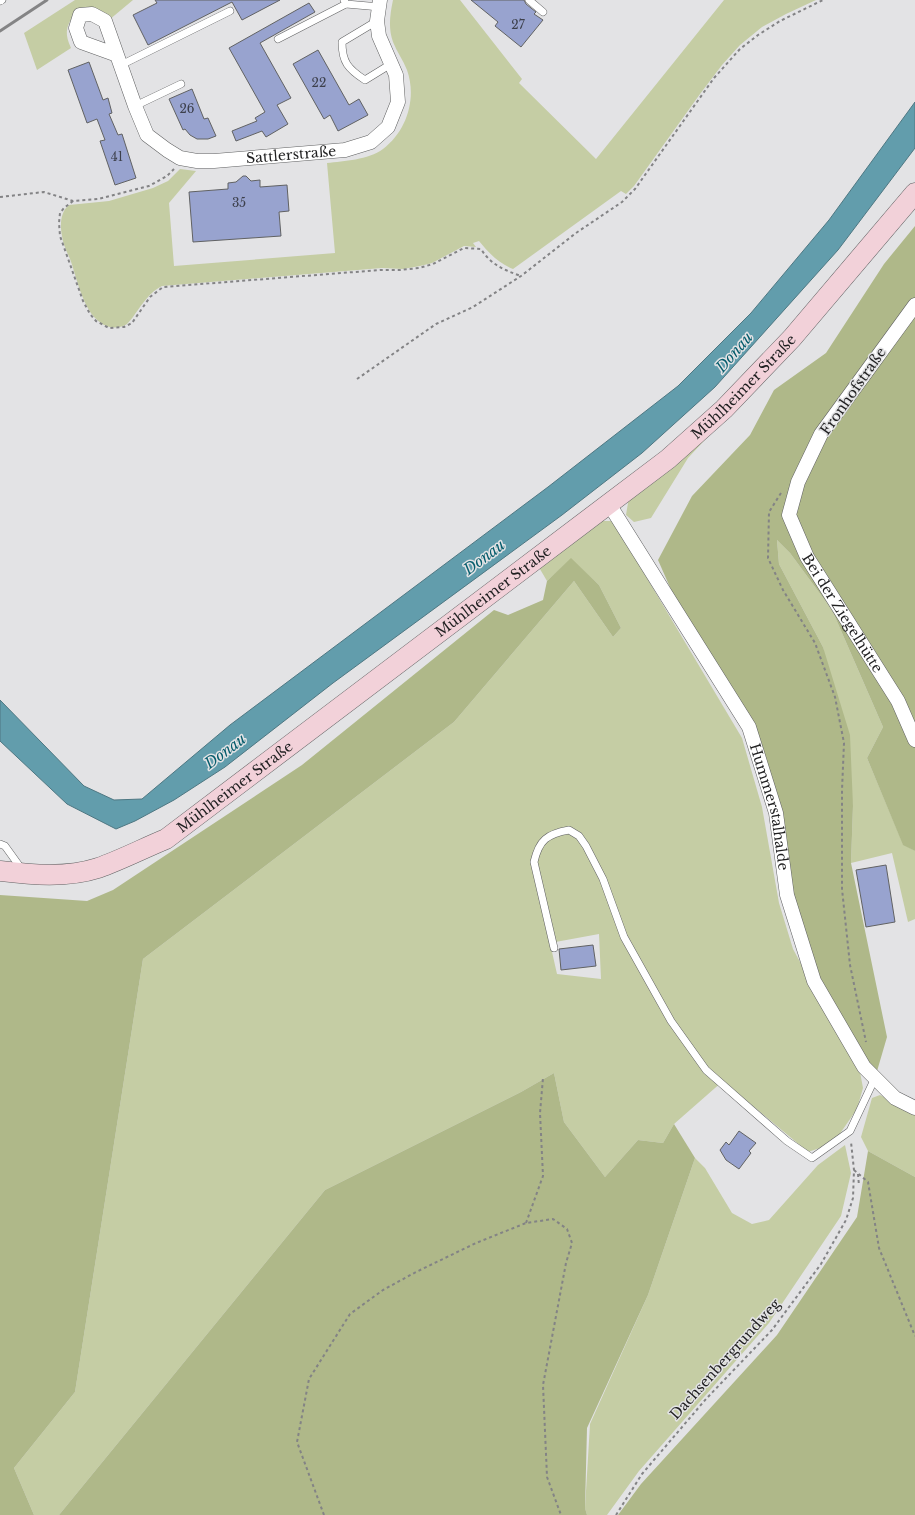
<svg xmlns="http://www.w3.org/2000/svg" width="915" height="1515" viewBox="0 0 915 1515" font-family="'Libre Baskerville',serif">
  <rect width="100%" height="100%" fill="#e3e3e5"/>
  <g fill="#c5cda4" fill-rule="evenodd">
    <path d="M 75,0 L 133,0 L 109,20 L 74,15 C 65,27 65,35 71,48 L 37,70 L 24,33 Z"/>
    <path d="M 393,0 L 460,0 L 522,79 L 519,83 L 596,159 L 724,0 L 816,0 L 786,14 L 762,27 L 740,45 L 722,65 L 700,94 L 634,186 L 626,194 L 621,191 L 513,269 C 498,263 489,253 479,241 L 473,243 L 476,247 L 464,246 L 432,263 L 420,266 L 403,269 L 382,268 L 162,286 C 150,292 143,303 135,314 C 133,317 130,321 127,324 C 123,327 116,328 110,327 C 104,326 99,322 95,318 C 81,302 77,278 70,259 C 67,252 63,244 62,236 C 60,226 60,212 69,205 L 109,201 L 153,188 L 168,181 L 180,169 L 196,171 L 169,203 L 174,266 L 335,253 L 327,163 C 344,161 368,160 383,149 C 407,131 417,98 407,70 C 403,60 397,52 393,42 C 388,28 390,14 393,0 Z"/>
    <polygon points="715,429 688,458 651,518 634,522 626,515 629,497"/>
    <path d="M 600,521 L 613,521 L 742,738 L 762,807 L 779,903 L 793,949 L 860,1072 L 863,1088 L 857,1109 L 839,1135 L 820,1148 L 808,1152 L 723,1081 L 674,1124 L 663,1143 L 638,1140 L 605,1177 L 564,1122 L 554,1073 L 521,1092 L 325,1190 L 59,1515 L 34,1515 L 14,1468 L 75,1392 L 143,959 L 454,722 L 574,581 L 613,637 L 621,628 L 599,585 L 571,559 L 547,581 L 537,564 ZM 599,934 L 601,979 L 557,974 L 550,943 Z"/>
    <polygon points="777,540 790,553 832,610 883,727 867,758 903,844 915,851 915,919 908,922 892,853 851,863 853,806 823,647 779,564"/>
    <polygon points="880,1095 915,1113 915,1177 868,1151 861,1137 872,1098"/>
    <polygon points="845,1145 851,1173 841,1216 769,1323 639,1471 607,1515 587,1515 585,1508 590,1424 648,1295 695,1158 705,1168 732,1213 752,1224 769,1220 818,1165"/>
  </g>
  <g fill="#afb889">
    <polygon points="915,226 915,851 903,845 867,758 883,727 832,610 790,553 777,540 779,564 823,647 850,735 853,806 851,863 887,1037 875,1078 814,981 787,895 776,813 749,727 691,635 658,560 692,496 750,435 774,390 826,353 884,264"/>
    <polygon points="571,558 599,585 621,628 613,637 574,581 454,722 143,959 75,1392 14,1468 34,1515 0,1515 0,895 87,901 113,890 302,765 494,610 508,615 543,600 547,581"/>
    <polygon points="554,1073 564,1122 605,1177 638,1140 663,1143 674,1124 695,1158 648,1295 587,1428 585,1508 587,1515 59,1515 325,1190 521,1092"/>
    <polygon points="868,1151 915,1177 915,1515 618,1515 641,1484 777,1335 857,1217"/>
  </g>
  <polygon fill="#629dac" stroke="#4e7782" points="915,102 915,148 838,250 715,387 642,453 562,515 333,683 225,767 174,800 135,821 116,829 67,804 0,741 0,700 84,786 114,800 142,799 230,725 548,487 678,386 751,313 829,220"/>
  <g fill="#98a3cf" stroke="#616263">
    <polygon points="155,0 280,0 242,20 232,2 148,45 133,15 157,3"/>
    <polygon points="471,0 524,0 526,4 536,12 534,14 543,20 521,47 495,26 498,22"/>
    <polygon points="309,3 315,12 260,43 291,98 277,105 288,124 266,137 262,131 236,141 232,131 257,121 255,118 265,112 229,48"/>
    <polygon points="318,50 349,105 359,99 368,115 338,131 330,115 324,119 293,64"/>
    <polygon points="89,62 103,100 108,98 112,113 109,114 118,135 122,134 136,178 115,185 100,141 105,140 97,119 87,123 68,70"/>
    <polygon points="192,89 204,119 208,118 216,136 208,139 197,139 190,135 185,129 183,130 169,99"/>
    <polygon points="243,176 246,176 251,181 260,180 260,187 287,185 289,211 279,212 281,236 193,242 189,192 228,189 228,183 236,182"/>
    <polygon points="886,865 895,922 866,927 856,870"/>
    <polygon points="593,945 596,966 561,970 559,949"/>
    <polygon points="739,1131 756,1143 749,1151 751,1153 739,1169 726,1160 720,1150 726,1142 729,1145"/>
  </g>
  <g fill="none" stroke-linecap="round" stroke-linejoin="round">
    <g stroke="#606162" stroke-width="8">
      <g id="service">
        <polyline points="344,0 346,4 380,7"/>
        <polyline points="529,0 543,12"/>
        <polyline points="0,1 2,0"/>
        <path d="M 377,21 L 342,42 C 342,62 348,69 365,80 L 391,64"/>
        <polyline points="278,39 346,4"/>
        <polyline points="121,65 230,11"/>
        <polyline points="135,106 181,84"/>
        <polyline points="0,844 5,846 23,871"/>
        <path d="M 554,948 L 534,862 C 539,840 547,834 569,830 L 579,836 L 586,846 L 603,879 L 624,937 L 671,1021 L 706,1070 L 787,1141 L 812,1158 L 850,1131 L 875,1078"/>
      </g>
    </g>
    <g stroke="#606162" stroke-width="15">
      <g id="minor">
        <path id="s1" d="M 117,55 L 81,42 L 76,28 L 80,15 L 92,14 L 105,21 L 135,106 L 147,135 L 167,150 L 180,158 L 197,161 L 214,161 L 345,150 L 371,142 L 388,127 L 398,102 L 396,75 L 379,36 L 377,21 L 380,0"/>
        <path id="s2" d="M 915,305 L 821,434 L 798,482 L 789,515 L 807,557 L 898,701 L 915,740"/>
        <path id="s3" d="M 609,504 L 749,727 L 776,813 L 787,895 L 814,981 L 864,1067 L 895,1098 L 915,1108"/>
      </g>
    </g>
    <g stroke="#606162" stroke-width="21">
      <g id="secondary">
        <path id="s4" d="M 0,871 C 32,875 67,878 98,868 C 121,860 144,848 166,839 L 668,459 L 724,409 L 792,338 L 915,193"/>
      </g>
    </g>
    <g stroke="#838385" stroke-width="2" stroke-dasharray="3 3" stroke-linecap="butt">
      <polyline points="0,197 44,192 73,201 98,199 149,186 167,176 174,169"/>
      <path d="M 73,201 L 64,208 L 60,213 L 59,223 L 60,236 L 83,301 L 90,314 L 96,321 L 109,328 L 124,327 L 132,323 L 150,297 L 163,287 L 380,270 L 400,270 L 419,268 L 433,264 L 464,248 L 481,249 C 491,265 504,270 521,276"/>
      <polyline points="357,379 436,324 473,307 521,276 576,233 622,202 635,189 714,78 740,49 758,35 780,21 823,0"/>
      <polyline points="781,493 769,512 768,558 783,590 815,643 835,697 844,743 842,790 842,889 850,965 866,1042"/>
      <polyline points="854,1170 868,1182 879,1248 915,1336"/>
      <polyline points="858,1174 859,1186"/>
      <polyline points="526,1223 543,1176 540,1113 543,1078"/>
      <polyline points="324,1515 297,1442 309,1379 350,1314 383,1290 416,1272 476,1243 526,1223 553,1219 567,1229 572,1243 566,1263 543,1385 547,1477 561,1515"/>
      <polyline points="616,1515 642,1474 706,1399 772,1330 821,1264 846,1220 853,1198 854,1170 851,1142"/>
    </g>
    <use href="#service" stroke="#fff" stroke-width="7"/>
    <use href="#minor" stroke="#fff" stroke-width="14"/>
    <use href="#secondary" stroke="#f2d1d9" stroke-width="20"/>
    <polyline stroke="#848485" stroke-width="3" points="0,31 47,0"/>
  </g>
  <g text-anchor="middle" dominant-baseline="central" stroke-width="3" stroke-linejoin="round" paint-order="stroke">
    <g font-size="12" fill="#3d404c">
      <text x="518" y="24">27</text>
      <text x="319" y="82">22</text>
      <text x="187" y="108">26</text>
      <text x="117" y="156">41</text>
      <text x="239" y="202">35</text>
    </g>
    <g font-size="14" fill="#1f1f20" stroke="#e3e3e5">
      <text stroke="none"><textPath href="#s1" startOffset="367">Sattlerstraße</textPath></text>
      <text stroke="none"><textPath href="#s4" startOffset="907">Mühlheimer Straße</textPath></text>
      <text transform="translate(853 391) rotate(-55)">Fronhofstraße</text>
      <text stroke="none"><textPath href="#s4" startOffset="583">Mühlheimer Straße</textPath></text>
      <text stroke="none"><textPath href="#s2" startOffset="359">Bei der Ziegelhütte</textPath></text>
      <text stroke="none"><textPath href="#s4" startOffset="259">Mühlheimer Straße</textPath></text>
      <text stroke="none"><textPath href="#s3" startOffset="346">Hummerstalhalde</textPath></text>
      <text transform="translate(725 1359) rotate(-48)">Dachsenbergrundweg</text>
    </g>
    <g font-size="15" font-style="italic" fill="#065d6d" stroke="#e3e3e5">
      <text transform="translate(734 352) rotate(-49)">Donau</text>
      <text transform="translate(484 557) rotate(-37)">Donau</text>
      <text transform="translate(225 751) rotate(-37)">Donau</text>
    </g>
  </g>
</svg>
